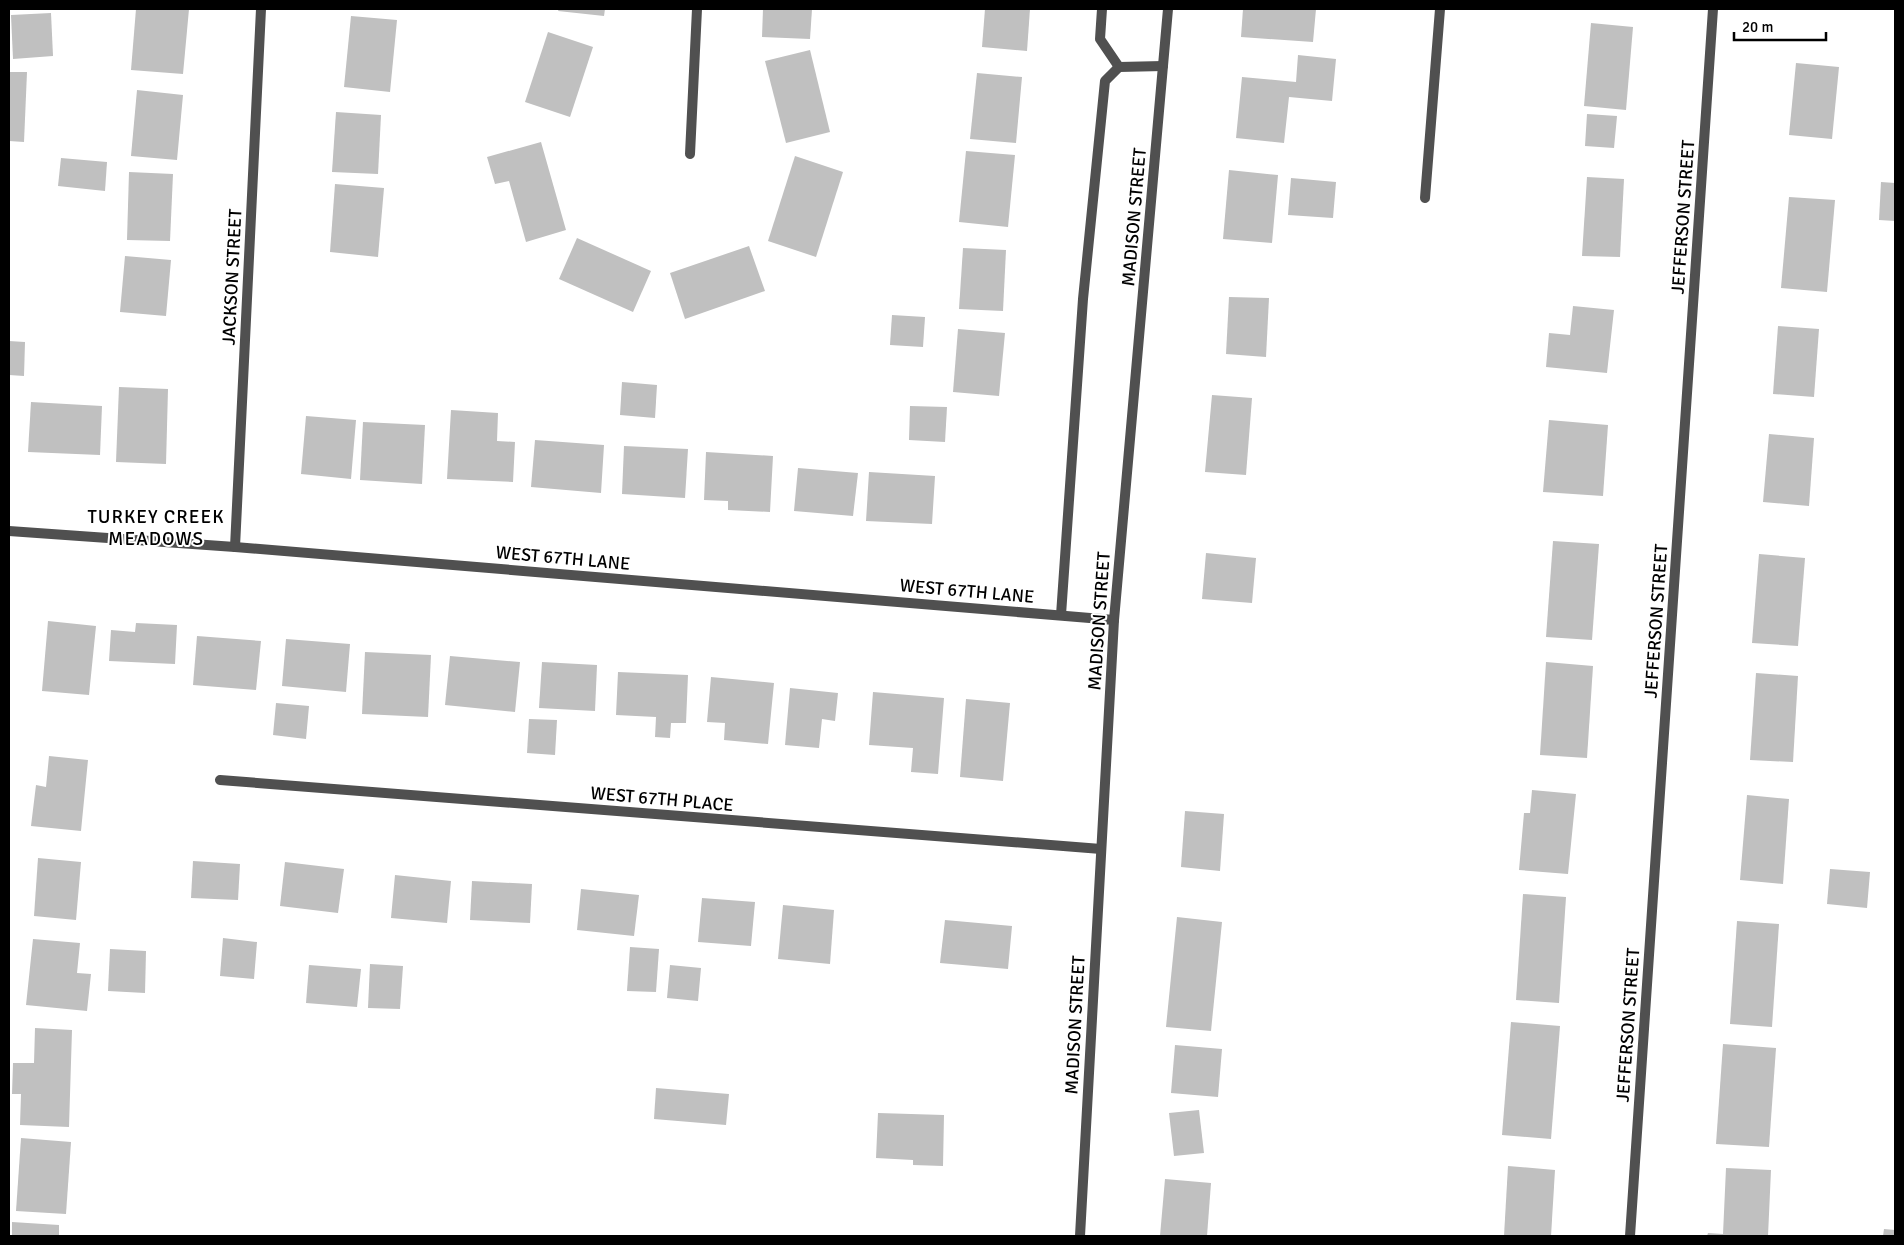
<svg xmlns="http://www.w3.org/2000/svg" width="1904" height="1245" viewBox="0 0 1904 1245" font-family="Signika,sans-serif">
  <rect width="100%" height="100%" fill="#fff"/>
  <g fill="#c0c0c0">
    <polygon points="136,9 189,9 183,74 131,70"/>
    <polygon points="559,9 605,9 604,16 558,11"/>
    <polygon points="763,9 812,9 810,39 762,37"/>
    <polygon points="985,9 1030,9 1027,51 982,47"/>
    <polygon points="1243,9 1316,9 1313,42 1241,37"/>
    <polygon points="51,13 53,56 13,59 11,15"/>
    <polygon points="351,16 397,20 390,92 344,87"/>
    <polygon points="1591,23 1633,27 1626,110 1584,106"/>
    <polygon points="548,32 593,47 570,117 525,102"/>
    <polygon points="810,50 830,132 786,143 765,61"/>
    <polygon points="1298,55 1336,59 1332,101 1289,97 1284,143 1236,138 1242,77 1296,82"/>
    <polygon points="1796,63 1839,67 1832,139 1789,135"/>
    <polygon points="9,72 27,72 24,142 9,141"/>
    <polygon points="977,73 1022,77 1016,143 970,139"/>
    <polygon points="137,90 183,95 177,160 131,156"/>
    <polygon points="336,112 381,115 378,174 332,172"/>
    <polygon points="1587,114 1617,116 1614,148 1585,146"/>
    <polygon points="541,142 566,230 526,242 509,181 495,184 487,157"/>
    <polygon points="966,151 1015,155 1008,227 959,222"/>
    <polygon points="795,156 843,172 816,257 768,241"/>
    <polygon points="61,158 107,162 105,191 58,186"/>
    <polygon points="1229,170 1278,175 1272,243 1223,239"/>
    <polygon points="129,172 173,174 170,241 127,240"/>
    <polygon points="1587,177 1624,179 1620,257 1582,256"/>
    <polygon points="1291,178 1336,182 1333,218 1288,215"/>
    <polygon points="1881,182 1895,183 1895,221 1879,220"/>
    <polygon points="335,184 384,188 378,257 330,252"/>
    <polygon points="1789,197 1835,200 1827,292 1781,288"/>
    <polygon points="577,238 651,271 633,312 559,279"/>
    <polygon points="749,246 765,291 685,319 670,273"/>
    <polygon points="963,248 1006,250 1003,311 959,309"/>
    <polygon points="125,256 171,260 166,316 120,312"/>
    <polygon points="1229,297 1269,298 1266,357 1226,354"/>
    <polygon points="1573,306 1614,310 1607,373 1546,367 1549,333 1570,335"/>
    <polygon points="892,315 925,317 923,347 890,345"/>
    <polygon points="1778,326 1819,329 1814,397 1773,394"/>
    <polygon points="958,329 1005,333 999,396 953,392"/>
    <polygon points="9,341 25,342 24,376 9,375"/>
    <polygon points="622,382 657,385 655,418 620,415"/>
    <polygon points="119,387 168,389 166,464 116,462"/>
    <polygon points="1212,395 1252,398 1246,475 1205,472"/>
    <polygon points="31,402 102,406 100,455 28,452"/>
    <polygon points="910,406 947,407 945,442 909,440"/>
    <polygon points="451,410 498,413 497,441 515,442 513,482 447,479"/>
    <polygon points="306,416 356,420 351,479 301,474"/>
    <polygon points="1549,420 1608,425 1603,496 1543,492"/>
    <polygon points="363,422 425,425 422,484 360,480"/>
    <polygon points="1769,434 1814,438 1809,506 1763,502"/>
    <polygon points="535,440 604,445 601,493 531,487"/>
    <polygon points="624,446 688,449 685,498 622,494"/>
    <polygon points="706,452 773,456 770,512 728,510 728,501 704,500"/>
    <polygon points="798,468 858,473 853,516 794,511"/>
    <polygon points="869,472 935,476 932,524 866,521"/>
    <polygon points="1553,541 1599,544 1592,640 1546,637"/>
    <polygon points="1206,553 1256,558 1252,603 1202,599"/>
    <polygon points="1759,554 1805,558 1798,646 1752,643"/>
    <polygon points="48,621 96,626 89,695 42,691"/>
    <polygon points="136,623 177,625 175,664 109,661 111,630 135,632"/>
    <polygon points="197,636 261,641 256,690 193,685"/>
    <polygon points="286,639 350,644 346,692 282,686"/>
    <polygon points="365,652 431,655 428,717 362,714"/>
    <polygon points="450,656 520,662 515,712 445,705"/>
    <polygon points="542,662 597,665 595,711 539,708"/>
    <polygon points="1546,662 1593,666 1587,758 1540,755"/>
    <polygon points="618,672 688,675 686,723 671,723 670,738 655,737 656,717 616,715"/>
    <polygon points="1756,673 1798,676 1793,762 1750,760"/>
    <polygon points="711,677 774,683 768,744 724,740 725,723 707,722"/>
    <polygon points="790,688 838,693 835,721 822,719 819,748 785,745"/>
    <polygon points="873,692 944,698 938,774 911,772 913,748 869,745"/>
    <polygon points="966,699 1010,703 1003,781 960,777"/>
    <polygon points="276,703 309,706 306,739 273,735"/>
    <polygon points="529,719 557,720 555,755 527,753"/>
    <polygon points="49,756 88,760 81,831 31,826 36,785 46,787"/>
    <polygon points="1532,790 1576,794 1568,874 1519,870 1524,813 1530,813"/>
    <polygon points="1747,795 1789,799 1783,884 1740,880"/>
    <polygon points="1185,811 1224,814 1220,871 1181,867"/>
    <polygon points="38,858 81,862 76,920 34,916"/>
    <polygon points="193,861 240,864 238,900 191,898"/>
    <polygon points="285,862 344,869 338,913 280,906"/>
    <polygon points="1830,869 1870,872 1867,908 1827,904"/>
    <polygon points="395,875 451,881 447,923 391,918"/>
    <polygon points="472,881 532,884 530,923 470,920"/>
    <polygon points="581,889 639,895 634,936 577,930"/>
    <polygon points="1523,894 1566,897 1559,1003 1516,1000"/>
    <polygon points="702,898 755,902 751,946 698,942"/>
    <polygon points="783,905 834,910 830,964 778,959"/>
    <polygon points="1177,917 1222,922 1211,1031 1166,1027"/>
    <polygon points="945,920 1012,926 1008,969 940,963"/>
    <polygon points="1737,921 1779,924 1772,1027 1730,1024"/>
    <polygon points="223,938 257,942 254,979 220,976"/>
    <polygon points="33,939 80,943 77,973 91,974 87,1011 26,1005"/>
    <polygon points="630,947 659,949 656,992 627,991"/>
    <polygon points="110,949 146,951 145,993 108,991"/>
    <polygon points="370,964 403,966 400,1009 368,1008"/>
    <polygon points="309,965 361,969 357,1007 306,1003"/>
    <polygon points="670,965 701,968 698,1001 667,998"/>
    <polygon points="1511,1022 1560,1026 1551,1139 1502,1135"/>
    <polygon points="35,1028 72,1030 69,1127 20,1125 21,1094 12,1094 13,1063 34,1063"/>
    <polygon points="1723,1044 1776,1048 1769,1147 1716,1144"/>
    <polygon points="1175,1045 1222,1049 1218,1097 1171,1093"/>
    <polygon points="656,1088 729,1094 726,1125 654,1119"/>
    <polygon points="1199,1110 1204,1153 1174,1156 1169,1113"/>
    <polygon points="878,1113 944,1115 943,1166 913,1165 913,1160 876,1158"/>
    <polygon points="21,1138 71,1142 66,1214 16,1211"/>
    <polygon points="1508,1166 1555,1170 1551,1236 1504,1236"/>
    <polygon points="1726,1168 1771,1170 1768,1236 1707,1236 1708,1233 1723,1234"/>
    <polygon points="1165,1179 1211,1183 1207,1236 1160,1236"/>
    <polygon points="12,1222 59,1225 59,1236 12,1236"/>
    <polygon points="1884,1229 1895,1230 1895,1236 1883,1236"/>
  </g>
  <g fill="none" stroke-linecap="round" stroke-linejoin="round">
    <g stroke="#505050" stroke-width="10">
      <polyline points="1102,9 1100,39 1119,67"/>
      <polyline points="1425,198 1440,9"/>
      <polyline points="1061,615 1083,299 1105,81 1119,67 1163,66"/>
    </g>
    <g stroke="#505050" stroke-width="10">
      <polyline points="690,154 697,9"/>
      <polyline points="9,531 235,547 1114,620"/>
      <polyline points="235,547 261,9"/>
      <polyline points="220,780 1101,849"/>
      <polyline points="1630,1236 1713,9"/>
    </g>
    <polyline stroke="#505050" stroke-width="10" points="1080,1236 1114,620 1168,9"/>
  </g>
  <g text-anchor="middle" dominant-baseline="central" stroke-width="4" stroke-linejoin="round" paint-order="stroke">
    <g font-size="18" fill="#000" stroke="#fff">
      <text transform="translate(1134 217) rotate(-85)">MADISON STREET</text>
      <text transform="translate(1683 217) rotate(-86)">JEFFERSON STREET</text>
      <text transform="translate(232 277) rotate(-87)">JACKSON STREET</text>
      <text transform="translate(563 558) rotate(5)">WEST 67TH LANE</text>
      <text transform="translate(967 591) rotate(5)">WEST 67TH LANE</text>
      <text transform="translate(1099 621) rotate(-86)">MADISON STREET</text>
      <text transform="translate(1656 621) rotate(-86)">JEFFERSON STREET</text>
      <text transform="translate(662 799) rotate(5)">WEST 67TH PLACE</text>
      <text transform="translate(1075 1025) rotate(-87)">MADISON STREET</text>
      <text transform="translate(1628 1025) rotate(-86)">JEFFERSON STREET</text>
    </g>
    <g font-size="19" letter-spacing="1" fill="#000" stroke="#fff">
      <text x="156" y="517">TURKEY CREEK<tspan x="156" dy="22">MEADOWS</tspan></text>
    </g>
  </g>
  <rect width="1904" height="1245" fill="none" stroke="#000000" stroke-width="20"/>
  <path d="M1734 32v8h92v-8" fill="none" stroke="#000000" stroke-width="2.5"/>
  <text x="1742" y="32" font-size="15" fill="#000000" stroke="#ffffff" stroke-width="4" paint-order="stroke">20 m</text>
</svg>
